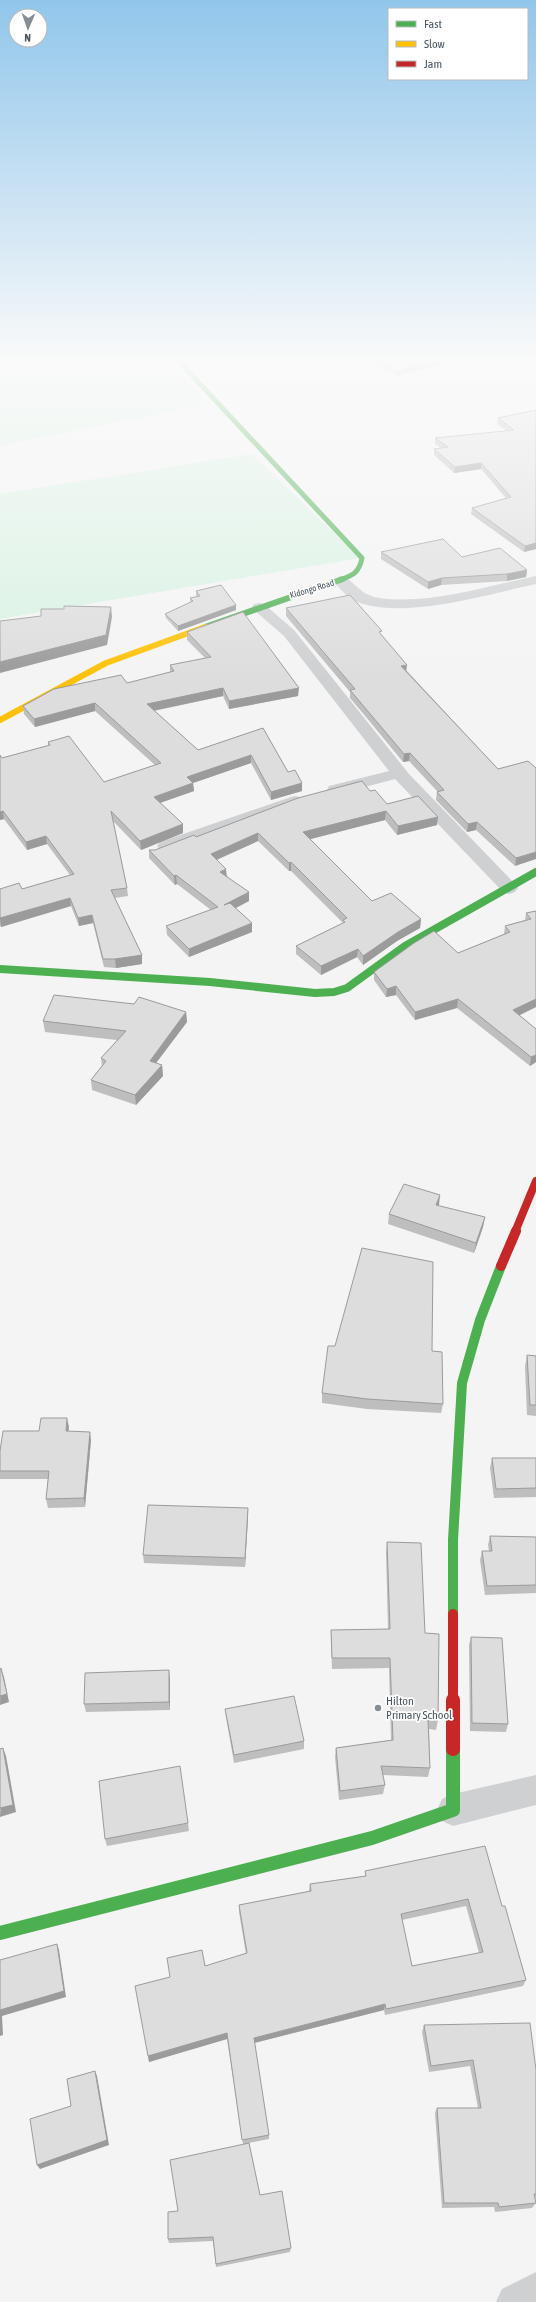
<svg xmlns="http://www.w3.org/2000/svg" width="536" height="2302" viewBox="0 0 536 2302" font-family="'Asap Condensed',sans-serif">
  <rect width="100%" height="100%" fill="#f4f4f4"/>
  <g fill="#d9f2e3">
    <polygon points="3,357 165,357 208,404 0,446 0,378 18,375"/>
    <polygon points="252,454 360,558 0,619 0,494"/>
  </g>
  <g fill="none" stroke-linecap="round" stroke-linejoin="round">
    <g fill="#ced0d2" fill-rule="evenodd">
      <polygon points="198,357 221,357 216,360 181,366 175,363 177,361"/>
      <path d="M 340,576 C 355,579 358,595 379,598 C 430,605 486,586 536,576 L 536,584 C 488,594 401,621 355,601 C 347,597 338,587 333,580 Z"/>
      <polygon points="259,603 264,604 294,630 409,774 515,884 518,888 515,892 509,894 503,892 395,779 335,795 329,794 327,790 329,786 389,771 284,636 254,610 252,607 254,604"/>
      <polygon points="294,796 300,797 303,801 300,805 172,850 160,850 157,846 160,842"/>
      <polygon points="536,1775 536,1805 453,1826 442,1821 437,1810 442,1799 453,1794"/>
      <polygon points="536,2272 536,2302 496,2302 502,2289"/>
    </g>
    <path stroke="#4caf50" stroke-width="5" d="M 175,357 L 362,558 C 359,573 353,575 340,580"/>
    <polyline stroke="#4caf50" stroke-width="6" points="205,627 343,579"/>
    <polyline stroke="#4caf50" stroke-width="8" points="0,969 210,982 315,993 334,992 347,988 405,946 536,872"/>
    <polyline stroke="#4caf50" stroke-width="10" points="453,1614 453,1540 462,1383 480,1320 501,1266"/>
    <polyline stroke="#4caf50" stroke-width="14" points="0,1933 372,1838 453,1810 453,1749"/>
    <polyline stroke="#ffc107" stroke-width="6" points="0,720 106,663 205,627"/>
    <polyline stroke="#c62828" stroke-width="8" points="515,1232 536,1181"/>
    <g stroke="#c62828" stroke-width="10">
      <polyline points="501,1266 516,1231"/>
      <polyline points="453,1614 453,1701"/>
    </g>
    <polyline stroke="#c62828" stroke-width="14" points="453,1700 453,1749"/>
  </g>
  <g fill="#bebebf" fill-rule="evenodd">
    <polygon points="363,357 474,357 396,376"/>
    <polygon points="536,410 536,549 524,552 471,514 472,508 506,498 481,469 454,473 434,455 434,449 441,448 435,444 435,438 507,431 497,424 498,418"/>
    <polygon points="381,552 462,557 527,570 526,577 507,581 441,585 428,589 381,559"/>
    <polygon points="196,591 236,610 178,631 166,618 165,614 190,603 190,598 197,597 196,596"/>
    <polygon points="286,608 382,635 407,671 498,769 536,768 515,866 476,830 467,832 436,800 437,791 409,761 403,762 366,717 350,698 350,692 286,616"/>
    <polygon points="187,632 298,696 229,709 223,696 154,711 198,750 263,728 288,772 302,791 271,800 251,763 193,783 194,791 160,803 183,833 141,850 113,821 127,888 128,896 115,898 142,955 142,964 116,968 104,967 93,923 79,926 71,906 1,927 0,925 0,889 22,889 70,875 47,844 27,850 4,819 0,820 0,755 2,758 48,746 48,742 104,782 155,765 95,711 35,727 24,714 23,706 127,683 170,672 170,665 205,658 187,640"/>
    <polygon points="370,791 387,804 437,825 397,835 385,820 310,839 372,901 421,919 420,928 397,941 363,965 357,957 321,975 296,954 296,946 343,923 291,871 289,871 258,841 217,860 227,876 249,901 236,908 252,932 189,957 167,935 166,926 211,910 177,884 175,885 149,858 149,850 155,850 196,837"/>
    <polygon points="536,911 536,1007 519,1015 536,1029 536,1062 530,1066 457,1008 415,1020 396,995 386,997 374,980 374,972 458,953 504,934 505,926 525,920 526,913"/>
    <polygon points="186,1012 187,1022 156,1063 162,1065 163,1076 136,1105 92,1090 91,1080 102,1066 101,1058 117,1040 45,1032 43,1021"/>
    <polygon points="389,1214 485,1217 483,1227 474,1253 388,1224"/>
    <polygon points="432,1351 443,1404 441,1413 367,1409 322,1403 322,1393"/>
    <polygon points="527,1355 536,1356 536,1416 527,1415 525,1366"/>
    <polygon points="69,1427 68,1431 91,1440 85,1507 48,1508 46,1499 48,1479 0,1479 0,1451 39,1431"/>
    <polygon points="492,1458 536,1458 536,1497 494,1498 490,1468"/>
    <polygon points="248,1508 248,1517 245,1567 144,1563 143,1555"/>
    <polygon points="490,1536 536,1537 536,1593 485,1595 480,1560 482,1551 489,1551 488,1545"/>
    <polygon points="387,1542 425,1633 438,1720 436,1730 429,1729 430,1768 428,1777 383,1775 385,1785 383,1794 339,1800 335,1757 336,1748 391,1740 389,1668 332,1669 331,1640 331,1630 388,1629 386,1553"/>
    <polygon points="471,1637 508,1724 506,1732 470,1731 469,1645"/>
    <polygon points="170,1679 170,1710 86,1712 84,1704"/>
    <polygon points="225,1709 304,1741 304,1749 234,1763 226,1717"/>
    <polygon points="188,1823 189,1831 107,1846 105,1839"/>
    <path d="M 365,1871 L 502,1906 L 526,1980 L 523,1986 L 385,2015 L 384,2010 L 254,2043 L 269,2135 L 269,2139 L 249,2143 L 260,2195 L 291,2248 L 290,2252 L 216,2267 L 213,2241 L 169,2243 L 168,2239 L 178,2211 L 243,2144 L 227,2039 L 149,2062 L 148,2056 L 205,1966 L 246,1954 L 239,1912 L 239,1905 L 309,1891 L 310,1884 L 365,1876 ZM 466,1906 L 479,1953 L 412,1966 L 402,1920 Z"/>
    <polygon points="424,2025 536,2070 536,2198 535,2198 536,2203 532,2208 495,2212 494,2207 442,2208 435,2113 437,2108 478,2108 470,2066 429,2072 422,2032"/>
  </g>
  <g fill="#9b9b9b">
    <polygon points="455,357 474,357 396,376 396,371"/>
    <polygon points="481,463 481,469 454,473 455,467"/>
    <polygon points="536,543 536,549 524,552 525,546"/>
    <polygon points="527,570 526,577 507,581 507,574"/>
    <polygon points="442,578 441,585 428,589 428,582"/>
    <polygon points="236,605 236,610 178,631 178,626"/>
    <polygon points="111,607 112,617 107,645 0,673 0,662"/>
    <polygon points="407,665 406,673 401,666"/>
    <polygon points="223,688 223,696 147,712 147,704"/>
    <polygon points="299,688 298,696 229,709 229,701"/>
    <polygon points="95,703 95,711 35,727 34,719"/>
    <polygon points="410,753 409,761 403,762 404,754"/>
    <polygon points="251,755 251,763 193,783 194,791 154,805 154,797 187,777"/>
    <polygon points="302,783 302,791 271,800 271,792"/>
    <polygon points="3,811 4,819 0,820 0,812"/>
    <polygon points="386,811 385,820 303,841 303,832"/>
    <polygon points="438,817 437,825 397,835 398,826"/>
    <polygon points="477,822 476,830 467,832 468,824"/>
    <polygon points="183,824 183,833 141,850 140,841"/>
    <polygon points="258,833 258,841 211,862 211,854"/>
    <polygon points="46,836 47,844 27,850 26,842"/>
    <polygon points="536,852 536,859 515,866 516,858"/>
    <polygon points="291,862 291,871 289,871 289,863"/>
    <polygon points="226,869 227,878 220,872"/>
    <polygon points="176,875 177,884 175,885 174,876"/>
    <polygon points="249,892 249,901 224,914 224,905"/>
    <polygon points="70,898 71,906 1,927 0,918"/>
    <polygon points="92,915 93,923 79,926 78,918"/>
    <polygon points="421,919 420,928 397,941 363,965 363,956 398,932"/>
    <polygon points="252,923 252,932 189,957 189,949"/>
    <polygon points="358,949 357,957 321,975 321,966"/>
    <polygon points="142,955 142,964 116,968 115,959"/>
    <polygon points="396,986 396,995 386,997 387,989"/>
    <polygon points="458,999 457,1008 415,1020 415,1012"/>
    <polygon points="536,999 536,1007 512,1019 513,1010"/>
    <polygon points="186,1012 187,1022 150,1071 150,1061"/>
    <polygon points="536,1055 536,1062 530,1066 531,1057"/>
    <polygon points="162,1065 163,1076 136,1105 135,1095"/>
    <polygon points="440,1195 439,1205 436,1205"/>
    <polygon points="485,1217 483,1227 474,1253 476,1243"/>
    <polygon points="67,1418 69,1427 67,1440 66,1431"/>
    <polygon points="90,1432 91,1440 85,1507 84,1498"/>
    <polygon points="248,1508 248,1517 245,1567 245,1558"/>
    <polygon points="1,1668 4,1677 9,1702 0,1705"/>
    <polygon points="169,1670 170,1679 170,1710 169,1702"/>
    <polygon points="3,1748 6,1756 16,1812 0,1817"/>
    <polygon points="57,1944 59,1950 66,1997 2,2016 3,2035 0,2036 0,2010"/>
    <polygon points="385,2004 384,2010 254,2043 254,2038"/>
    <polygon points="227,2033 227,2039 149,2062 148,2056"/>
    <polygon points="95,2071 97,2076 109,2145 40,2169 37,2165"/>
  </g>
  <g fill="#ddddde" stroke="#9b9b9b" fill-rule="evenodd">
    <polygon points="371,357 455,357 396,371"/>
    <polygon points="536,410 536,543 525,546 472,508 511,497 481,463 455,467 434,449 448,447 435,438 514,430 498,418"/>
    <polygon points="443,539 462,557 500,548 527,570 507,574 442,578 428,582 381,552"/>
    <polygon points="221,585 236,605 178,626 165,614 193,601 190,598 200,596 196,591"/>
    <polygon points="350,595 382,631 379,632 407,665 401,666 498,769 528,761 536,768 536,852 516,858 477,822 468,824 437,792 444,790 410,753 404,754 366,709 350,690 355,689 286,608"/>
    <polygon points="64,606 111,607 106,635 0,662 0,621 17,619 41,616 41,609 64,609"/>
    <polygon points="243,612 299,688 229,701 223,688 147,704 198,750 263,728 288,772 295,770 302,783 271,792 251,755 187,777 193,783 154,797 183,824 140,841 111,811 127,888 111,890 142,955 115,959 103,959 92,915 78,918 70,898 0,918 0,889 19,883 22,889 74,874 46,836 26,842 3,811 0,812 0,755 2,758 50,745 48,742 69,736 104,782 161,763 95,703 34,719 23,706 54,689 121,675 127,683 174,671 170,665 211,657 187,632"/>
    <polygon points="362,781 370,791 375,790 387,804 418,796 438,817 398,826 386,811 303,832 372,901 391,893 421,919 398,932 363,956 358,949 321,966 296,946 345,922 343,920 347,918 291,862 289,863 258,833 211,854 226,869 220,872 249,892 224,905 230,903 252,923 189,949 166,926 218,907 176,875 174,876 149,850 155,850 194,835 196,837 298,798"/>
    <polygon points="536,911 536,999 513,1010 536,1029 536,1055 531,1057 458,999 415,1012 396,986 387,989 374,972 414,943 434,931 458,953 510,932 505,926 531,919 526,913"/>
    <polygon points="54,995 134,1004 139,997 186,1012 150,1061 162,1065 135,1095 91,1080 106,1061 101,1058 126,1031 43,1021"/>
    <polygon points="404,1184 440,1195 436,1205 485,1217 476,1243 389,1214"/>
    <polygon points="362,1248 433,1262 432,1351 442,1352 443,1404 367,1399 322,1393 328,1346 335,1346"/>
    <polygon points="527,1355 536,1356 536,1405 530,1405"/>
    <polygon points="41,1418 67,1418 66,1431 90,1432 84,1498 46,1499 49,1471 0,1471 0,1451 3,1431 39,1431"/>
    <polygon points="492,1458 536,1458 536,1488 496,1489"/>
    <polygon points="148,1505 248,1508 245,1558 143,1555"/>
    <polygon points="490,1536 536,1537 536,1585 487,1586 482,1551 492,1551"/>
    <polygon points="387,1542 421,1543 425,1633 439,1634 438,1720 428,1720 430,1768 381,1766 385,1785 340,1791 336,1748 393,1740 390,1658 332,1658 331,1630 390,1629"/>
    <polygon points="471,1637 502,1638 508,1724 472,1723"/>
    <polygon points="1,1668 7,1694 0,1696 0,1669"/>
    <polygon points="169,1670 169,1702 84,1704 85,1673"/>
    <polygon points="294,1696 304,1741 234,1755 225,1709"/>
    <polygon points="3,1748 13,1805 0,1808 0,1749"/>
    <polygon points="180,1766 188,1823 105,1839 99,1781"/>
    <path d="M 485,1846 L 502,1906 L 505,1906 L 526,1980 L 386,2009 L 385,2004 L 254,2038 L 269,2135 L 242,2140 L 227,2033 L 148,2056 L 135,1986 L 170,1977 L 167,1958 L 202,1950 L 205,1966 L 247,1953 L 239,1905 L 311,1891 L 310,1884 L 366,1876 L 365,1871 ZM 468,1899 L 483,1952 L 412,1966 L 401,1914 Z"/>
    <polygon points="57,1944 64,1991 0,2010 0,1960"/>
    <polygon points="530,2023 536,2070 536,2194 534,2194 536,2203 499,2207 498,2203 444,2203 437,2108 481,2108 473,2060 431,2066 424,2025"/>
    <polygon points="95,2071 107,2140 37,2165 30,2119 71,2106 67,2079"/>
    <polygon points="249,2143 260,2195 282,2191 291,2248 216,2264 213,2237 168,2239 168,2212 178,2211 170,2160"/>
  </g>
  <linearGradient id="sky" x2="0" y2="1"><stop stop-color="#91c6eb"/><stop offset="0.53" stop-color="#fafafa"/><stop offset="1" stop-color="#fafafa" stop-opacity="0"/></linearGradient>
  <rect width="536" height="679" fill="url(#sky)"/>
  <circle fill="#868d94" stroke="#fff" stroke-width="1.5" cx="378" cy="1708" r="4"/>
  <g text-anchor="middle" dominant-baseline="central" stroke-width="3.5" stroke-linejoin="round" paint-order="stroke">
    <g font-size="9" fill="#4a5661" stroke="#fff">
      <text transform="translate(312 589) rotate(-17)">Kidongo Road</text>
    </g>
    <g font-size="12" fill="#4a5661" stroke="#fff" text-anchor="start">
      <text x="386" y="1701">Hilton<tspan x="386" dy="14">Primary School</tspan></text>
    </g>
  </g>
  <rect x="388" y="8" width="140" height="72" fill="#ffffff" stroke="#b7bbc0"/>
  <rect x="396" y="21" width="20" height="6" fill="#4caf50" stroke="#b7bbc0"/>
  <text x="424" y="28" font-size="12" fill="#4a5661">Fast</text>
  <rect x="396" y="41" width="20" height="6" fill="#ffc107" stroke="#b7bbc0"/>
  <text x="424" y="48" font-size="12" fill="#4a5661">Slow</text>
  <rect x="396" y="61" width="20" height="6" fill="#c62828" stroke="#b7bbc0"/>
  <text x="424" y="68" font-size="12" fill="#4a5661">Jam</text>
  <g transform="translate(28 28) rotate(182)"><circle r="19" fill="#ffffff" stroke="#b7bbc0"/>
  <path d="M0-3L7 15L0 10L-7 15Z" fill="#868d94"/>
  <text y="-6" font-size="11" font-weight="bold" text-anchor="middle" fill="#4a5661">N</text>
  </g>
</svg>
